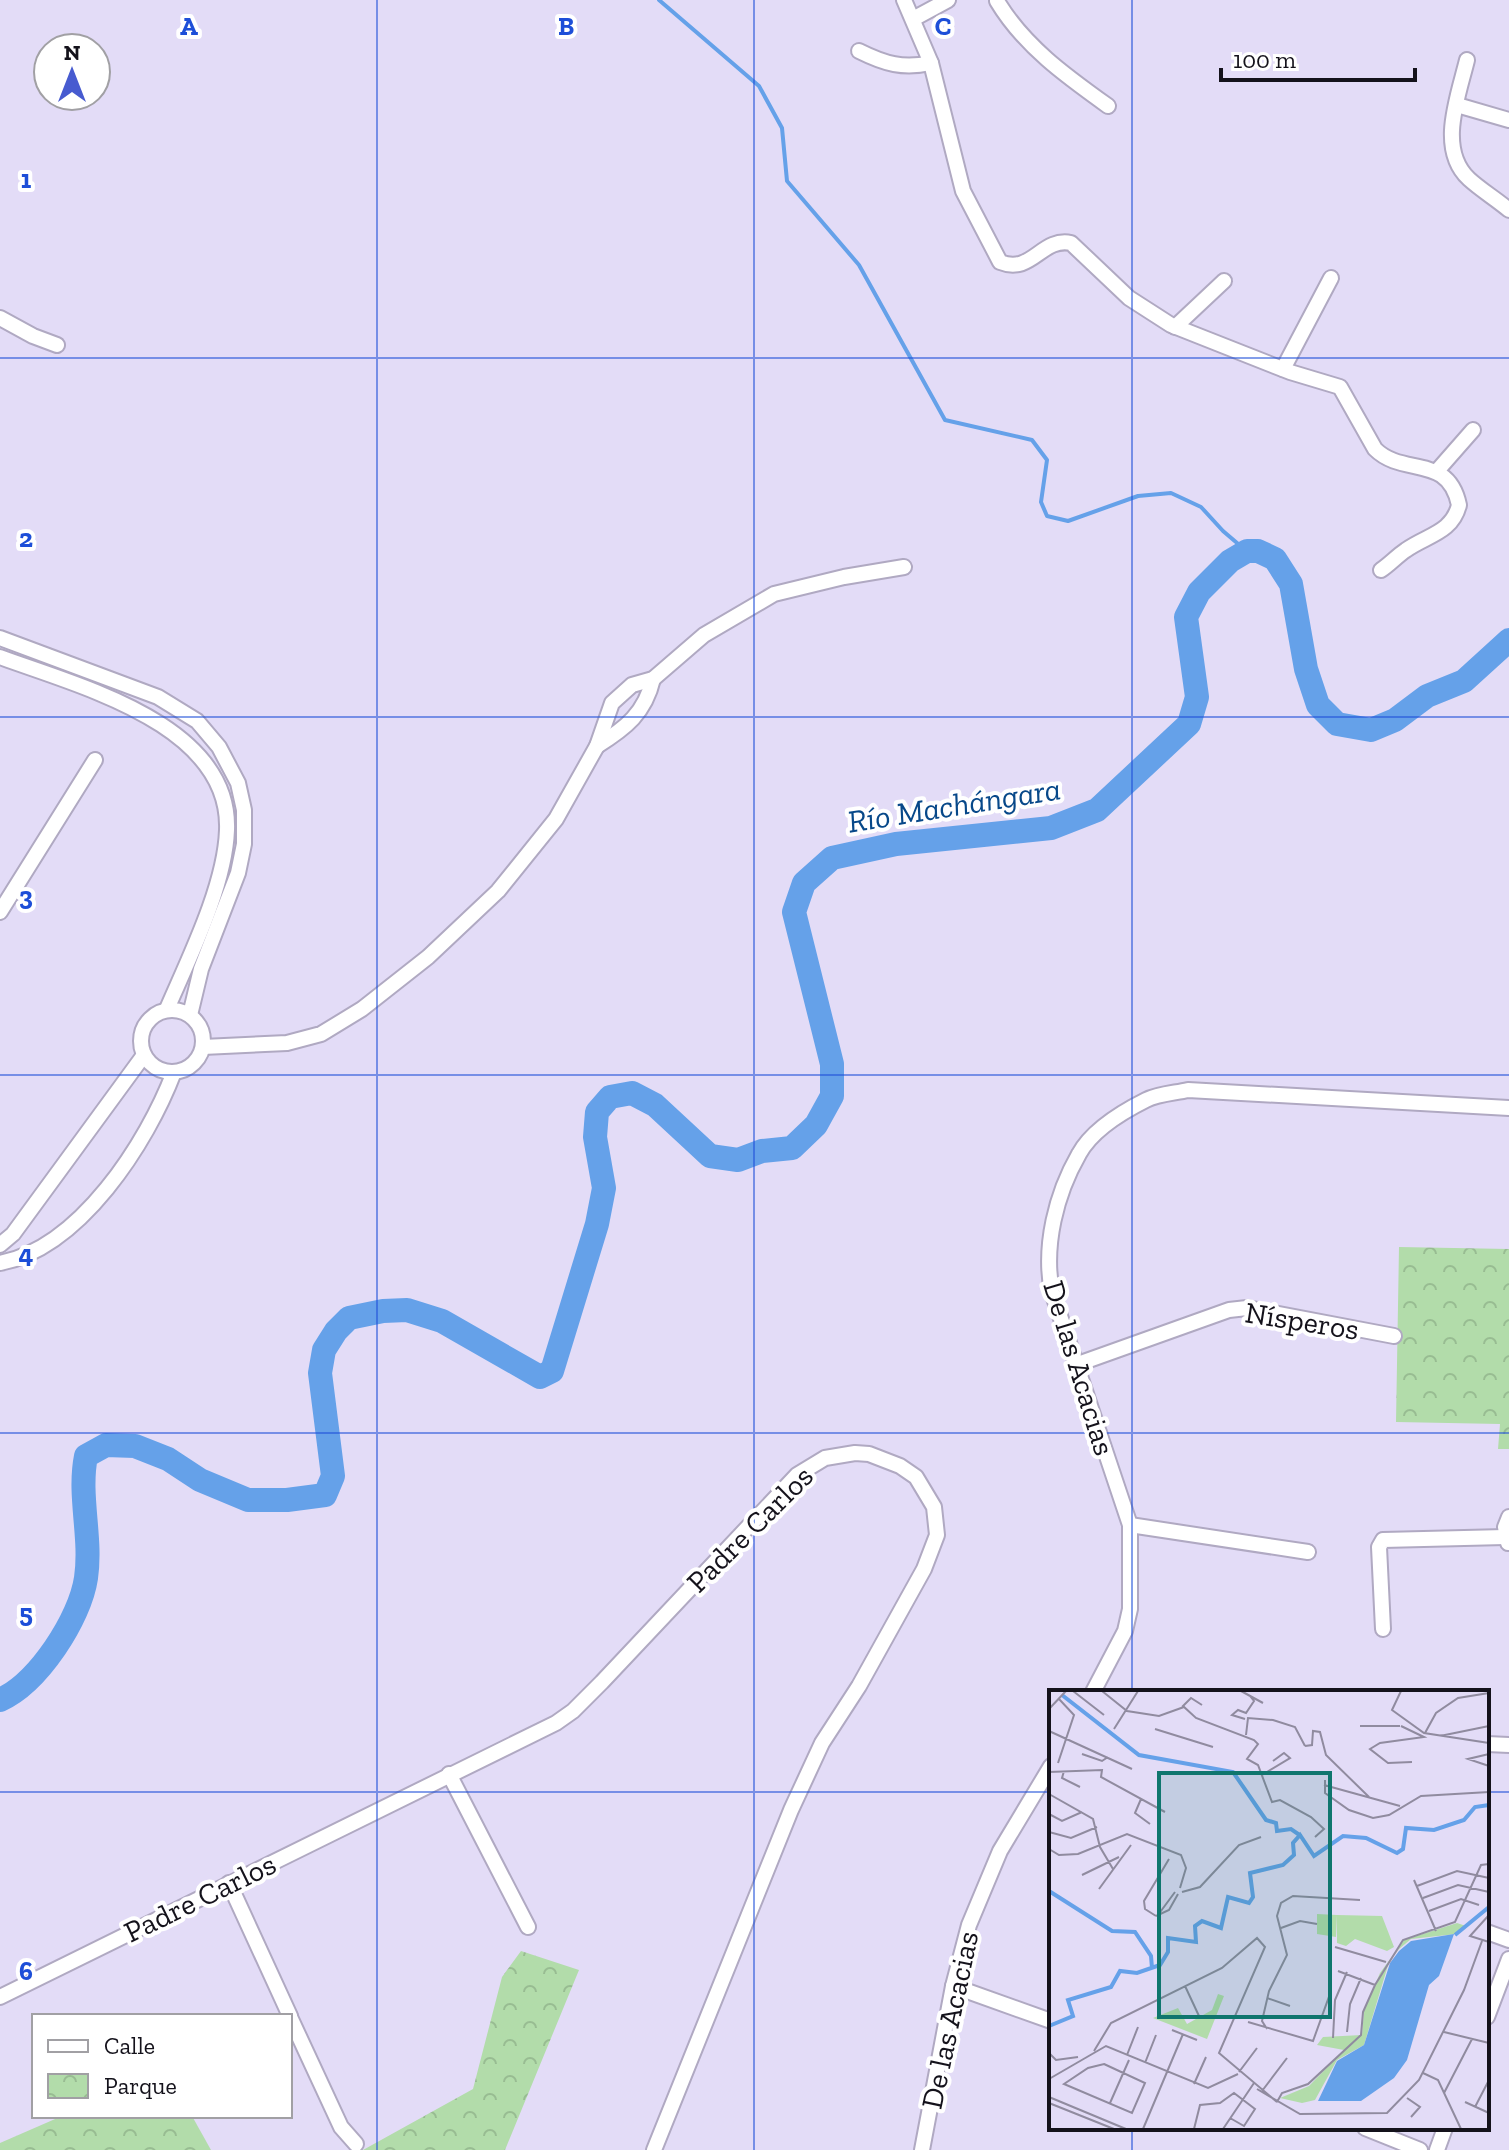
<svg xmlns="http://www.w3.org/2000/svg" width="1509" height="2150" viewBox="0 0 1509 2150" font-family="'Zilla Slab',serif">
  <defs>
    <pattern id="park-crowns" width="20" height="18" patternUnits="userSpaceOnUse" patternTransform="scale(2)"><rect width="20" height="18" fill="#b2dcaa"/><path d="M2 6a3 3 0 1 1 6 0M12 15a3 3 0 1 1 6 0" fill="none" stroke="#98bc92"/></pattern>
  </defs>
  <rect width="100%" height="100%" fill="#e3dcf7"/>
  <g fill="url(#park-crowns)">
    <polygon points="1399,1247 1509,1249 1509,1449 1498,1449 1500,1424 1396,1422"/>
    <polygon points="521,1951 579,1970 505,2150 363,2150 473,2089 502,1977"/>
    <polygon points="62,2116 192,2116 211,2150 0,2150 0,2143"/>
  </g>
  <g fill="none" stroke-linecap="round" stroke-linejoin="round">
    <polyline stroke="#65a1e9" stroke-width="4" points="659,0 759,86 782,128 787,181 859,265 945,420 1032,440 1047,460 1041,502 1047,516 1068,521 1138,496 1171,493 1201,507 1223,531 1257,560"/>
    <path stroke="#65a1e9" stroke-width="24" d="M 0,1700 C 38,1683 80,1619 86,1578 C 92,1537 78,1496 86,1456 L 106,1445 L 135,1446 L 168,1459 L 200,1480 L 248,1500 L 287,1500 L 325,1495 L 333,1476 L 320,1373 L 324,1350 L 336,1331 L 349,1318 L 383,1311 L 407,1310 L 442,1321 L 540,1377 L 552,1371 L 597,1224 L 604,1188 L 595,1137 L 597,1112 L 610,1097 L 632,1093 L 655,1105 L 710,1156 L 738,1160 L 762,1151 L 792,1148 L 816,1125 L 832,1096 L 832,1064 L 794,912 L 804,883 L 832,858 L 896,844 L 1051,828 L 1097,810 L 1189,724 L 1197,697 L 1186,617 L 1199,592 L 1230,561 L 1247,551 L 1258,551 L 1275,559 L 1291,584 L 1306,669 L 1318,705 L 1337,724 L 1371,730 L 1395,720 L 1427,696 L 1464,681 L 1509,640"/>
    <g stroke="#b0a9c2" stroke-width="18">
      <g id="minor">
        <path d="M 904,0 L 931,63 L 963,191 L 1000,262 C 1032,275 1041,237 1071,243 L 1129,298 L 1171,325 L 1290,372 L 1340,387 L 1375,449 C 1403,477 1448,453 1459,505 C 1452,533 1427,535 1406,550 C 1397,556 1390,564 1381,570"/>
        <path d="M 997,1 C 1024,46 1066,76 1108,106"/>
        <polyline points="913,19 948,0"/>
        <path d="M 859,51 C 885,64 903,69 931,63"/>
        <path d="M 1467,60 C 1458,97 1437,149 1469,179 C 1481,190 1496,199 1509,210"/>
        <polyline points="1457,105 1509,120"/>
        <polyline points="0,318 33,336 57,345"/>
        <polyline points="1175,327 1224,281"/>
        <polyline points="1283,369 1331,278"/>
        <polyline points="1437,471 1473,430"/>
        <polyline points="0,638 158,697 197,721 219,747 238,783 244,810 244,844 238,873 201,969 190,1015"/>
        <path d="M 0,657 C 78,686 231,724 227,830 C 225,886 189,958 167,1009"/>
        <path d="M 597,746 C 626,728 645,713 653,679"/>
        <polyline points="0,912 95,760"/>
        <circle cx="172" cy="1041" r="31"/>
        <polyline points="203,1047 287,1043 321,1034 362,1009 428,957 498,891 556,819 597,746 612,703 632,685 653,679 704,635 774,594 844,577 904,567"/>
        <polyline points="0,1245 13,1234 144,1055"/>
        <path d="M 0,1263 C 80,1248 147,1143 174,1072"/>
        <polyline points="1075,1365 1229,1310 1247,1308 1394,1336"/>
        <polyline points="1130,1525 1308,1552"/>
        <polyline points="1508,1543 1505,1527 1509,1517"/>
        <polyline points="1383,1629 1379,1547 1383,1540 1505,1537"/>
        <path d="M 1093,1692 L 1125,1631 L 1130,1609 L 1130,1525 L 1052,1292 C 1043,1246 1056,1194 1079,1154 C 1092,1130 1122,1112 1146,1100 C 1158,1094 1175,1093 1188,1090 L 1509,1108"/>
        <polyline points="1487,1744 1509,1745"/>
        <polyline points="449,1774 528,1927"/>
        <polyline points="229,1883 290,2016"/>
        <polyline points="1487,1932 1509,1940"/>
        <polyline points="953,1986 1051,2021"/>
        <polyline points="0,1997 556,1723 573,1711 602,1682 797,1475 825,1458 855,1453 869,1454 900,1466 916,1477 934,1507 937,1535 924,1569 859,1686 822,1743 791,1810 654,2150"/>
        <polyline points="290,2017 341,2127 356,2144"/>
        <polyline points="1487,2017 1509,1959"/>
        <polyline points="1365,2128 1420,2150"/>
        <polyline points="922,2150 953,1986 969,1925 1000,1851 1051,1766"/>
        <polyline points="1437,2150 1445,2128"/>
      </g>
    </g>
    <use href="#minor" stroke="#fff" stroke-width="14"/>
  </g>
  <path fill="none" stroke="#1d4ed8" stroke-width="2" stroke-opacity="0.55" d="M 377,0 L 377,2150M 754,0 L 754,2150M 1132,0 L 1132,1692M 0,358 L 1509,358M 0,717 L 1509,717M 0,1075 L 1509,1075M 0,1433 L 1509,1433M 0,1792 L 1051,1792M 1487,1792 L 1509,1792M 1132,2128 L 1132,2150"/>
  <g text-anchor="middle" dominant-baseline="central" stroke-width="8" stroke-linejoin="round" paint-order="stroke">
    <g font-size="30" fill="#14121b" stroke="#fff">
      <text transform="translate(1302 1321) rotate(9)">Nísperos</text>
      <text transform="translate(1079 1368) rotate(73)">De las Acacias</text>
      <text transform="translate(750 1529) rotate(-45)">Padre Carlos</text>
      <text transform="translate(200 1898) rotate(-26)">Padre Carlos</text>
      <text transform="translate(950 2020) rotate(-78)">De las Acacias</text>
    </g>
    <g font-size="32" font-style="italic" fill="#074889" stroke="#fff">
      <text transform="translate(954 805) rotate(-9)">Río Machángara</text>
    </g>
  </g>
  <g transform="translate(1049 1690)">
    <rect width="440" height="440" fill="#e3dcf7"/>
    <path d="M 268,224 L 288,225 L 287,247 L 268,244 ZM 408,233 L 417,236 L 407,244 L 362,249 L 350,259 L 340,272 L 315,355 L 288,370 L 266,410 L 253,413 L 231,408 L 260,396 L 295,360 L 268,355 L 274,347 L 313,345 L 315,321 L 331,283 L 355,250 ZM 169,304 L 175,306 L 158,349 L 104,328 L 129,318 L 138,334 L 163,320 Z" fill="#b2dcaa"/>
    <path d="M 288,225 L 333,226 L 345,257 L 338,261 L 306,249 L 297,256 L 288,253 Z" fill="#b2dcaa"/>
    <path d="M 405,244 L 390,286 L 380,295 L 358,370 L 345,388 L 312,411 L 269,411 L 288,371 L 315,355 L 341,273 L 350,261 L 362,251 Z" fill="#65a1e9"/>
    <path fill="none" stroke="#65a1e9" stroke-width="4" d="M 13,5 L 90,65 L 184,82 L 217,130 L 227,133 L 228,141 L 242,139 L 252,146M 0,201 L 63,241 L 86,242 L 102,266 L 103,278M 406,245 L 440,217M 0,336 L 24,326 L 19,310 L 62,297 L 71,281 L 88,283 L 111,275 L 119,262 L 119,248 L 147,252 L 146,236 L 153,231 L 172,238 L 179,207 L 200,213 L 204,207 L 201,183 L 234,175 L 245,165 L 244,153 L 251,145 L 265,166 L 294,146 L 317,148 L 348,163 L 354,159 L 357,138 L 385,140 L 415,130 L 426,117 L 440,115"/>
    <path fill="none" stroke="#908b9f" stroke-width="2" d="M 24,1 L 55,25M 53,1 L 78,21 L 110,26 L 135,17 L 147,28 L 205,50 L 209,54 L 198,69 L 209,75 L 223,112 L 231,110 L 262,127 L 275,139 L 266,147M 192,1 L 214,13M 352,1 L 343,20 L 375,43 L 440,53M 133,17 L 142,8 L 153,15M 0,19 L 17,1M 196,29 L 183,25 L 189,20 L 197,23 L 205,11 L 201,6M 311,36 L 351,36M 352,36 L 375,47 L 331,53 L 321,59 L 339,73 L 363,72M 65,39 L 89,1M 106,39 L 164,57M 0,41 L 83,79M 376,43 L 387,23 L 409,8 L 440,3M 197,45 L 199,28 L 224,30 L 246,37 L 256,56M 391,46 L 440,36M 256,56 L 263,55 L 264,41 L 271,42 L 277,65 L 320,107M 33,64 L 53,71 L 59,67M 440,64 L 419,69 L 440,76M 9,73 L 25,25 L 10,9M 15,81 L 13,88 L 31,97M 0,82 L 53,80 L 52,87 L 116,122M 213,85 L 241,68 L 235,63 L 224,71M 276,90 L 276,103 L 300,120 L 324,128 L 340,125 L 372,106 L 440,102M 275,95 L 351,116M 0,104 L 44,129 L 51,157 L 64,179M 92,109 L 86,123 L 101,134M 0,124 L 13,131 L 33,122M 0,142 L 22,148 L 48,137M 0,159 L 10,165 L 29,164 L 78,144 L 132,165 L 137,178 L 131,198M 33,185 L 70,167M 365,190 L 387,241M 368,196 L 408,181 L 440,188M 50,199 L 82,155M 133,202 L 151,197 L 190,155 L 212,147M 374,208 L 409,195 L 440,202M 380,221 L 412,209 L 430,215M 109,225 L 126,202M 440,225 L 421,246 L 440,252M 107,226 L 96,219 L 95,211 L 120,169M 107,226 L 120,220 L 129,204M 232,238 L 251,231 L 268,234M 286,257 L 337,272M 289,281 L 326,295M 136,296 L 150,326M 218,308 L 241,316M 199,332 L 264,351 L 282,301 L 281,258M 218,339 L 213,331 L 220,301 L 238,265 L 228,226 L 232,213 L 244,206 L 311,210M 123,340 L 148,350M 298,342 L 301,314 L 312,288M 395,342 L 440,353M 284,348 L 286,310 L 298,282M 45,361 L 62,333 L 173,278 L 208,248 L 216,257 L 170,363 L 228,412M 0,363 L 7,370 L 29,367M 78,365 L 89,337M 96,373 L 107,345M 55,374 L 96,393 L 83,423 L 15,394 L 39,378 ZM 190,382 L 208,358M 374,383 L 389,390 L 412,439M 0,389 L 57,356 L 159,398 L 189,384M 145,394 L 157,367M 208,399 L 251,424 L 338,423 L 370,390 L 415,300 L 433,251M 213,401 L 238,368M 395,403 L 423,349M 0,407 L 77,439M 358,408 L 371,417 L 362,427M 228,412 L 233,403 L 259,394 L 312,345 L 314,322 L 326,295 L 354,250 L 406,232 L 432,175 L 440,174M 416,412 L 440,423M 0,413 L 65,439M 61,413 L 80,370M 426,417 L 440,390M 94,439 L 134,344M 145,439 L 151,415 L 171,413 L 185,403 L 206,419 L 195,436 L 181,428M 174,439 L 205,393"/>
    <path fill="#0f766e" fill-opacity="0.15" stroke="#0f766e" stroke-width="4" d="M 110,83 L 281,83 L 281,327 L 110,327 Z"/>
    <rect width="440" height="440" fill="none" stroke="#14121b" stroke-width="4"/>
  </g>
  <g font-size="26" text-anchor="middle" font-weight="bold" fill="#1d4ed8" stroke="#fff" stroke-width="8" stroke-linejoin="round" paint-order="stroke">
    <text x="189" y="35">A</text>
    <text x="566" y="35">B</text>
    <text x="943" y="35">C</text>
    <text x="26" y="188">1</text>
    <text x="26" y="547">2</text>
    <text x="26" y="905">3</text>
    <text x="26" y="1263">4</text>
    <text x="26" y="1622">5</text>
    <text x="26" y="1980">6</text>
  </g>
  <rect x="32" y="2014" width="260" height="104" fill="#ffffff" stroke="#a1a0a4" stroke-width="2"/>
  <rect x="48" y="2040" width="40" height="12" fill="#ffffff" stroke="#a1a0a4" stroke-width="2"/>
  <text x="104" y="2054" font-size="24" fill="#14121b">Calle</text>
  <rect x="48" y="2074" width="40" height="24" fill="url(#park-crowns)" stroke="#a1a0a4" stroke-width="2"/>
  <text x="104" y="2094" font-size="24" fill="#14121b">Parque</text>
  <g transform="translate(72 72)"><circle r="38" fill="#ffffff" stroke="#a1a0a4" stroke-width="2"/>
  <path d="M0-6L14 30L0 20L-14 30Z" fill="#475bd0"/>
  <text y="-12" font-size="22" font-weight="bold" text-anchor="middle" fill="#14121b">N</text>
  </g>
  <path d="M1221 68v12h194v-12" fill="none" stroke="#14121b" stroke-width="4"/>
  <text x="1233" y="68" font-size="24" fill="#14121b" stroke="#ffffff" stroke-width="6" paint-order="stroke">100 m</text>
</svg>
